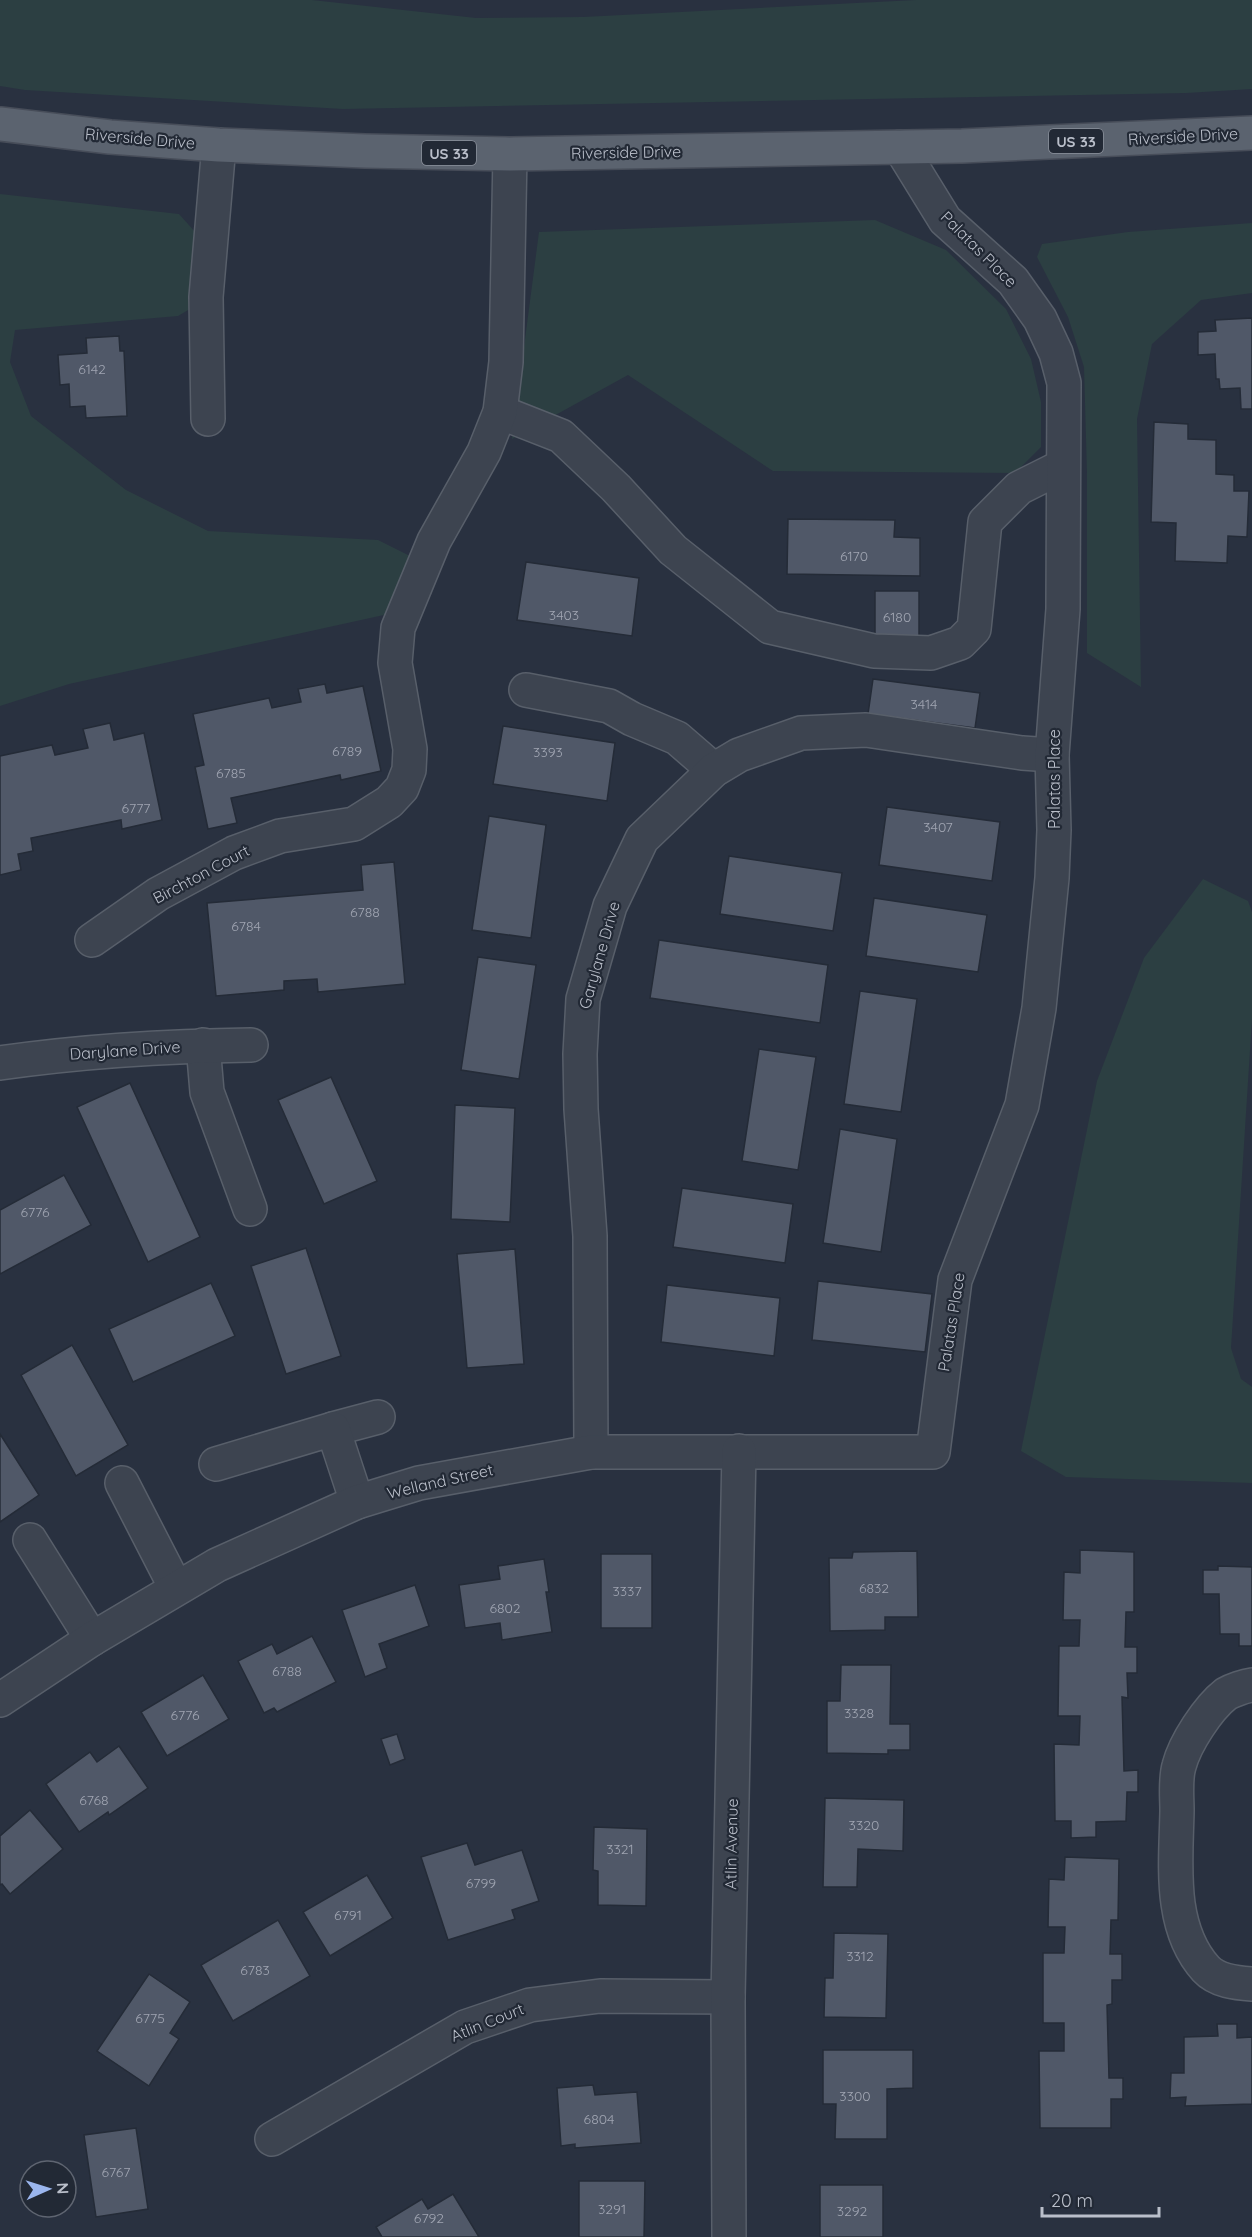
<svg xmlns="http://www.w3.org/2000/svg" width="1252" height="2237" viewBox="0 0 1252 2237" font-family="Quicksand,sans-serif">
  <rect width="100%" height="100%" fill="#293140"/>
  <g fill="#2c3f42">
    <polygon points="0,0 312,0 476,18 583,17 916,0 1252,0 1252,89 1186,93 343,109 25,90 0,86"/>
    <polygon points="0,194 179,214 197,234 200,303 178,316 15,330 10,362 31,416 126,490 208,531 378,540 414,558 402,611 69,684 0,706"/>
    <polygon points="875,220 946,250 1006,309 1031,359 1041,402 1041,447 1015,473 773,471 628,375 512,439 539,232"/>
    <polygon points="1252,223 1252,293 1201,300 1152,344 1137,419 1141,687 1087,653 1087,473 1084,367 1068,317 1037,257 1042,244 1128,232"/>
    <polygon points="1203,879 1248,901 1252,912 1252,1019 1231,1348 1241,1379 1252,1387 1252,1483 1066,1477 1021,1451 1097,1081 1144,958"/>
  </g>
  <g fill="#505868" stroke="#242b37" stroke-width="1.5">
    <polygon points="1252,318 1252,409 1241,409 1240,388 1220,389 1219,379 1216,379 1215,354 1198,355 1198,332 1216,331 1215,320"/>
    <polygon points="119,336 120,351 124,351 127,416 86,418 85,406 70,407 69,384 60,385 58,355 87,353 86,338"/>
    <polygon points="1154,422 1188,424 1188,439 1216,440 1216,474 1234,475 1234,491 1249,491 1247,537 1228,536 1227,563 1175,561 1176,523 1151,522"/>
    <polygon points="788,519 895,520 894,537 920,538 920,576 787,574"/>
    <polygon points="526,562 639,578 632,636 517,620"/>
    <rect x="875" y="591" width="44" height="52"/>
    <polygon points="873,679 980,693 975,728 868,714"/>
    <polygon points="325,684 327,693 363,686 381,771 341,780 340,775 231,798 237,823 208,829 195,767 204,765 193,714 269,698 272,708 301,702 298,689"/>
    <polygon points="110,723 114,740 144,733 162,820 122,829 121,820 31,838 33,851 18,854 21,870 0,875 0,756 52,745 55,755 88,748 83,729"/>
    <polygon points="503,726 615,743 607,801 493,784"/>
    <polygon points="887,807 1000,822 992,881 879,865"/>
    <polygon points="489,816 546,825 531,938 472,930"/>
    <polygon points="729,856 842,873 833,931 720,914"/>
    <polygon points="394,862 405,984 318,992 317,979 284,981 284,990 216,996 207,903 363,890 361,865"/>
    <polygon points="874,898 987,915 978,972 866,956"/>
    <polygon points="659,940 828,965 820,1023 650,998"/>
    <polygon points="478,957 536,965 519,1079 461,1070"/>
    <polygon points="860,991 917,999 901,1112 844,1104"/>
    <polygon points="759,1049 816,1057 798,1170 742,1161"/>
    <polygon points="331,1077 377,1181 324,1204 278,1100"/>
    <polygon points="130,1083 200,1237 148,1262 77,1107"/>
    <polygon points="455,1105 515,1108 510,1222 451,1219"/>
    <polygon points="840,1129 897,1139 881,1252 823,1243"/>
    <polygon points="64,1175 91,1225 0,1274 0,1210"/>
    <polygon points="682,1188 793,1204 785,1263 673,1247"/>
    <polygon points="306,1248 341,1356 286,1374 251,1266"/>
    <polygon points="515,1249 524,1364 467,1368 457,1254"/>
    <polygon points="818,1281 932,1294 925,1352 812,1340"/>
    <polygon points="211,1283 235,1336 133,1382 109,1329"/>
    <polygon points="667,1285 780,1298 774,1356 661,1342"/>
    <polygon points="72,1345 128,1445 76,1476 21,1375"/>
    <polygon points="0,1434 39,1495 0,1522"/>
    <polygon points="1080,1550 1134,1552 1134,1612 1126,1612 1125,1647 1137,1647 1137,1673 1127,1673 1128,1698 1122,1697 1124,1771 1138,1770 1138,1792 1127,1792 1126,1821 1096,1822 1096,1837 1071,1838 1071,1821 1055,1821 1054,1744 1079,1745 1080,1716 1058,1716 1059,1646 1079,1646 1080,1620 1063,1620 1064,1572 1080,1573"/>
    <polygon points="917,1551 918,1617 885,1617 885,1630 830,1631 829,1558 852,1558 853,1552"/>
    <rect x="601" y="1554" width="51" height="74"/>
    <polygon points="544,1559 549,1592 546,1592 552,1632 502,1640 500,1623 465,1628 459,1585 500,1579 498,1566"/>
    <polygon points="1218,1566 1252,1567 1252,1646 1239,1646 1239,1634 1220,1634 1219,1594 1203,1594 1203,1570 1218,1570"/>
    <polygon points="415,1585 429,1626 379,1644 387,1668 365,1677 342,1610"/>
    <polygon points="312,1636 336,1682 277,1712 274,1708 264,1713 238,1661 272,1644 277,1654"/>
    <polygon points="841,1665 891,1665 890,1724 910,1724 910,1750 888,1750 888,1754 827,1753 827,1701 840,1701"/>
    <polygon points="203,1675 229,1719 167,1756 141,1712"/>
    <polygon points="397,1734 405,1759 390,1765 381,1739"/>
    <polygon points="119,1746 148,1788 109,1815 108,1812 79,1832 46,1784 90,1752 97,1762"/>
    <polygon points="825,1798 904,1800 903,1851 858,1849 857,1887 823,1887"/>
    <polygon points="30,1810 63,1849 10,1894 2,1884 0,1885 0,1836"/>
    <polygon points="594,1827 647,1829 646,1906 598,1905 598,1871 593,1870"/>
    <polygon points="467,1843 475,1865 522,1850 539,1901 512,1910 515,1919 448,1940 421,1857"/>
    <polygon points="1065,1857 1119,1859 1118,1920 1111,1920 1110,1954 1122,1954 1122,1980 1112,1980 1112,2004 1107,2005 1109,2078 1123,2078 1123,2099 1111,2099 1111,2128 1040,2128 1039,2051 1064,2051 1064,2023 1043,2023 1043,1953 1064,1953 1065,1927 1048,1927 1049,1879 1064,1880"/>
    <polygon points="367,1875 393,1918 330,1956 303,1912"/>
    <polygon points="278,1920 310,1976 233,2021 201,1965"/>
    <polygon points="834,1933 888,1934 886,2018 824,2017 825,1978 833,1978"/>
    <polygon points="149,1974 190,2002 170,2033 179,2039 149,2086 97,2051"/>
    <polygon points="1217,2024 1237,2024 1237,2038 1252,2037 1252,2104 1185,2106 1186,2097 1170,2098 1171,2073 1184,2073 1184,2037 1218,2036"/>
    <polygon points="823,2050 913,2050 913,2088 887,2089 887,2139 835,2139 836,2104 823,2104"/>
    <polygon points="593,2085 595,2095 637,2092 641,2143 575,2148 575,2144 561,2146 557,2088"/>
    <polygon points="136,2128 148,2209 96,2217 84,2135"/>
    <polygon points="579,2181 645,2181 644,2237 579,2237"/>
    <rect x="820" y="2185" width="63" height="52"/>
    <polygon points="453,2194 479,2237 382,2237 376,2227 422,2199 428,2209"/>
  </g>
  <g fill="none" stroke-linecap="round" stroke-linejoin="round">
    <g stroke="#585f6a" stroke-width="36">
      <g id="minor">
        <polyline points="500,412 561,436 616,488 673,550 770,627 874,651 931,653 960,643 974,629 985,522 1019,488 1063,466"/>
        <polyline points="208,419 206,297 219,145"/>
        <polyline points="526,690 609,706 632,719 677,738 714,770"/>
        <polyline points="92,940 158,894 234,853 280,836 354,824 389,802 402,788 409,770 410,749 395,663 398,628 434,541 484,452 500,412 506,362 510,154"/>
        <polyline points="203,1045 207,1092 250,1209"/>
        <path d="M 0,1063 C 84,1051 166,1046 251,1045"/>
        <polyline points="333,1429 378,1417"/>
        <polyline points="591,1452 590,1236 581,1109 580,1054 583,999 610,906 642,839 714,770 739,755 801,733 866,730 1022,753 1052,755"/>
        <polyline points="216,1464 333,1429 357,1502"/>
        <polyline points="122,1483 176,1588"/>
        <polyline points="30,1540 92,1639"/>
        <path d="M 1252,1685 C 1245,1686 1233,1690 1226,1694 C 1208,1708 1185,1743 1179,1766 C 1175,1779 1177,1797 1177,1811 C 1176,1863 1168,1927 1206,1969 C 1217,1981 1236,1983 1252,1984"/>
        <polyline points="0,1700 92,1639 217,1565 357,1502 419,1483 591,1452 933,1452 955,1280 1022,1105 1039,1008 1052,878 1054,830 1052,755 1063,609 1064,383 1056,353 1040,319 1013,281 945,220 900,147"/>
        <polyline points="272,2139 465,2027 530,2005 600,1996 728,1997"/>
        <polyline points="729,2237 728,1997 739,1451"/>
      </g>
    </g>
    <g stroke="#474d59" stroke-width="36">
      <polyline id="major" points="0,124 110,137 219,145 365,151 510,154 962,146 1252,133"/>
    </g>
    <use href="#minor" stroke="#3d4450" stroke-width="33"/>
    <use href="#major" stroke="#5b636f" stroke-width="33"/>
  </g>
  <g text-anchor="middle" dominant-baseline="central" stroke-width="4.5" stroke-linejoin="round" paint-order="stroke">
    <g font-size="14" fill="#a0a5b2">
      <text x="92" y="369">6142</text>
      <text x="854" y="556">6170</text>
      <text x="564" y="615">3403</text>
      <text x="897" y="617">6180</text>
      <text x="924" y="704">3414</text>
      <text x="347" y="751">6789</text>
      <text x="548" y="752">3393</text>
      <text x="231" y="773">6785</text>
      <text x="136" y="808">6777</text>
      <text x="938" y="827">3407</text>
      <text x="365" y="912">6788</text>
      <text x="246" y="926">6784</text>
      <text x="35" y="1212">6776</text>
      <text x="874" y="1588">6832</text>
      <text x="627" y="1591">3337</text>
      <text x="505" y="1608">6802</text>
      <text x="287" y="1671">6788</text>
      <text x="859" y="1713">3328</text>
      <text x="185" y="1715">6776</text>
      <text x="94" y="1800">6768</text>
      <text x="864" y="1825">3320</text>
      <text x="620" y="1849">3321</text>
      <text x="481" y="1883">6799</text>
      <text x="348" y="1915">6791</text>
      <text x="860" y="1956">3312</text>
      <text x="255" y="1970">6783</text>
      <text x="150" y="2018">6775</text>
      <text x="855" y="2096">3300</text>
      <text x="599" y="2119">6804</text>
      <text x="116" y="2172">6767</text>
      <text x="612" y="2209">3291</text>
      <text x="852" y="2211">3292</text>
      <text x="429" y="2218">6792</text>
    </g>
    <g fill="#222935" stroke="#8c929d" stroke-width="1.5">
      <rect x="1049" y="129" width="54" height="24" rx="4.5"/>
      <rect x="422" y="141" width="54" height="24" rx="4.5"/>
    </g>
    <g font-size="15" font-weight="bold" fill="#babfca">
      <text x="1076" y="141">US 33</text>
      <text x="449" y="153">US 33</text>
    </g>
    <g font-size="16" fill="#babfca" stroke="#222935">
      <text transform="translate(1183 136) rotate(-3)">Riverside Drive</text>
      <text transform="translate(140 138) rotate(5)">Riverside Drive</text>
      <text transform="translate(626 152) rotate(-1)">Riverside Drive</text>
      <text transform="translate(979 249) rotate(45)">Palatas Place</text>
      <text transform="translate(1054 779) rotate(-90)">Palatas Place</text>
      <text transform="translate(201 874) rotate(-28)">Birchton Court</text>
      <text transform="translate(599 955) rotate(-74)">Garylane Drive</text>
      <text transform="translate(125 1050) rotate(-4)">Darylane Drive</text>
      <text transform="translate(951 1322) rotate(-81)">Palatas Place</text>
      <text transform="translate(440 1481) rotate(-13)">Welland Street</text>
      <text transform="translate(731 1844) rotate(-89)">Atlin Avenue</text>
      <text transform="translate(487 2022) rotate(-22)">Atlin Court</text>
    </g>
  </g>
  <g transform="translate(48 2189) rotate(87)"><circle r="28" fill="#222935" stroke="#5f6571" stroke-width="1.5"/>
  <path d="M0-4.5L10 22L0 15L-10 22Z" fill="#9bb6ee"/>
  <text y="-9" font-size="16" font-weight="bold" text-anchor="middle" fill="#babfca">N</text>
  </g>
  <path d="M1042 2207v9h117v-9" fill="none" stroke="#babfca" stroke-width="3"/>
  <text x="1051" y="2207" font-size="18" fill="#babfca" stroke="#222935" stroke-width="4.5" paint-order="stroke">20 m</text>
</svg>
